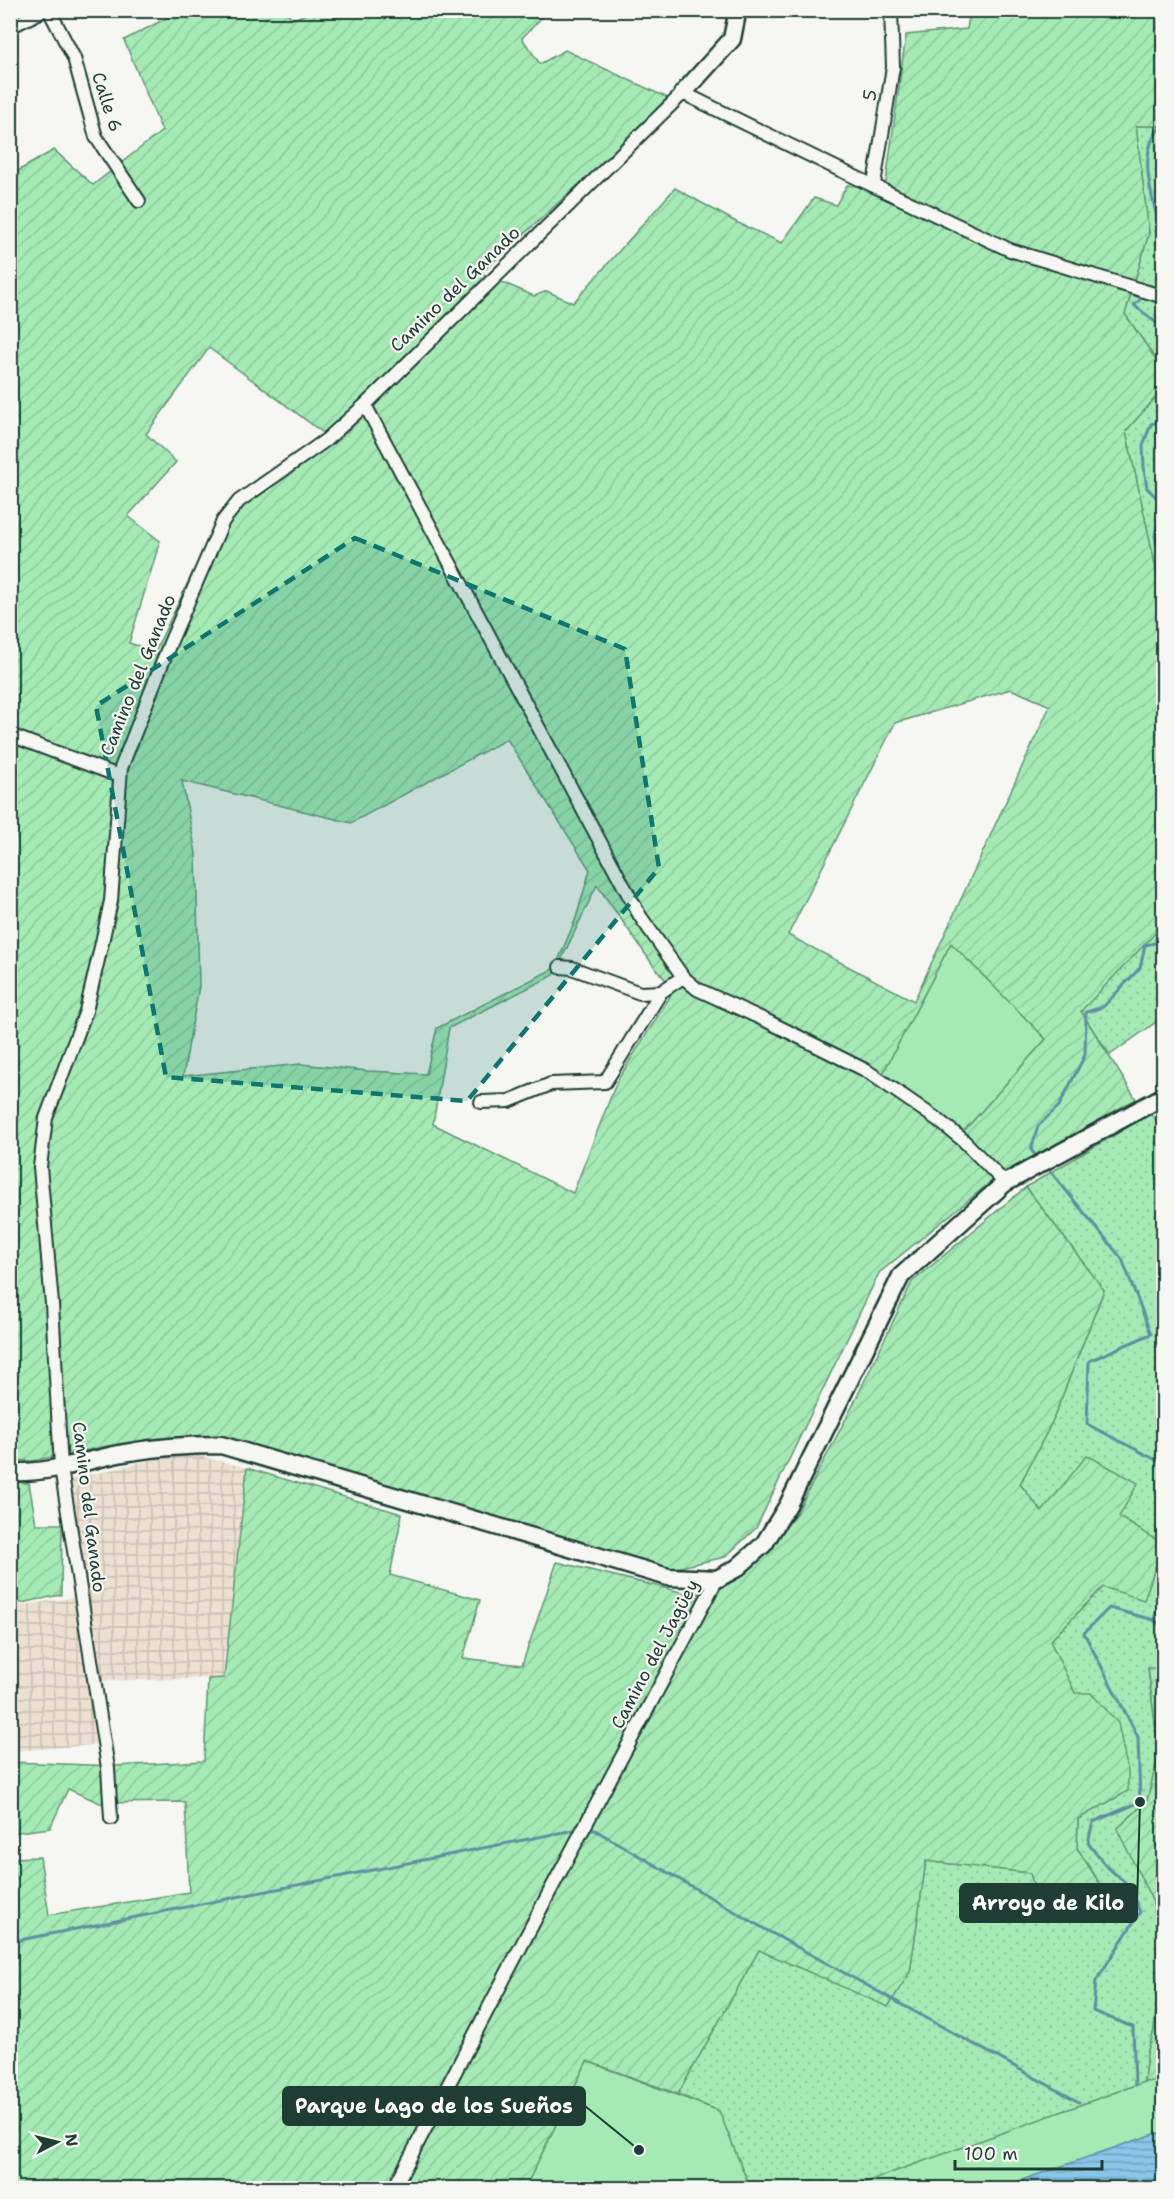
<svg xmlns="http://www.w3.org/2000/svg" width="1174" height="2199" viewBox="0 0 1174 2199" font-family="'Shantell Sans',sans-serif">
  <defs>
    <pattern id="industrial-grid" width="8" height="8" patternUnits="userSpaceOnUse" patternTransform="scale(1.5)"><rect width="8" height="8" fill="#ebe0d1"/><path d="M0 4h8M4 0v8" fill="none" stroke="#c9c1b4"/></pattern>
    <pattern id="grass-dots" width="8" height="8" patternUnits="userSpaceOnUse" patternTransform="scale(1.5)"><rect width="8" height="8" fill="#a5eab5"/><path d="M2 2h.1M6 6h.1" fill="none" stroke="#8eca9c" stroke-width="1.8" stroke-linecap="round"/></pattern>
    <pattern id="garden-furrows" width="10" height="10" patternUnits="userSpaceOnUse" patternTransform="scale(1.5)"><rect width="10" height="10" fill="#a5eab5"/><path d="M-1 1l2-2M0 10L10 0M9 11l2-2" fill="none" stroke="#8eca9c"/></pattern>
    <pattern id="water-rules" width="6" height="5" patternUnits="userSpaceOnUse" patternTransform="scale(1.5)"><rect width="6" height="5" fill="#89c6e9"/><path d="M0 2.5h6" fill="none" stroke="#6fa2be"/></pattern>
  </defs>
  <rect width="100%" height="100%" fill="#f6f6f2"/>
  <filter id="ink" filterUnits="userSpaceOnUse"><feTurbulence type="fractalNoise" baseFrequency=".0167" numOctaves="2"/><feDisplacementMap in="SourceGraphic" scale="12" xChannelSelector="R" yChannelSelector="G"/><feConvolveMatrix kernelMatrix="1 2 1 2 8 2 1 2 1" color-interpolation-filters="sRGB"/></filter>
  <g filter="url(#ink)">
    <polygon fill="url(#industrial-grid)" points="183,1452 247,1468 224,1678 98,1681 106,1744 11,1751 11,1607 84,1596 69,1480"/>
    <g fill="url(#grass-dots)" stroke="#629474" stroke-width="1.5">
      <polygon points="1136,126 1163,126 1163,370 1125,314 1149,233"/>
      <polygon points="1163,389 1163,601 1126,431"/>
      <polygon points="1163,925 1163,1017 1110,1055 1080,1011"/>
      <polygon points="1150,1114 1164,1127 1163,1544 1119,1517 1087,1456 1042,1513 1020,1484 1052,1422 1104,1290 1026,1187"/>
      <polygon points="1163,1547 1163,1668 1148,1669 1159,1753 1147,1801 1118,1830 1153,1902 1161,1952 1154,2031 1147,2053 1144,2082 849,2188 750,2188 719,2111 678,2094 759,1950 910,1972 926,1861 1030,1873 1041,1912 1078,1909 1100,1884 1077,1848 1078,1819 1127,1791 1075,1693 1050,1641 1103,1587 1144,1599"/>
    </g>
    <g fill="#a5eab5" stroke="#629474" stroke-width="1.5">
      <polygon points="951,943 1046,1039 964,1131 883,1073"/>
      <polygon points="587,2061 719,2111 750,2188 525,2188"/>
      <polygon points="1163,2080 1163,2132 999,2188 849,2188 1144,2082"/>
    </g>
    <g fill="url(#garden-furrows)" stroke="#629474" stroke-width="1.5" fill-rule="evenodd">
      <path d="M 316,10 L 548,11 L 522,38 L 540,64 L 565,50 L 672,100 L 481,273 L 534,296 L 547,291 L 573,303 L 675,188 L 736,222 L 782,243 L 814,198 L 836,205 L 847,185 L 885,189 L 906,35 L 967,29 L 970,11 L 1163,11 L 1163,126 L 1136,126 L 1149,233 L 1125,314 L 1163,370 L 1163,389 L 1126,431 L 1163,601 L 1163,925 L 1081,1011 L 1136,1099 L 993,1180 L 879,1273 L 756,1528 L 725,1557 L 662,1571 L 224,1440 L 113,1445 L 32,1461 L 11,1460 L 11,175 L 54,150 L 93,185 L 162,131 L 124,40 L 180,11 L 285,11 L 293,19 ZM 209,348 L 326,435 L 281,466 L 223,510 L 155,651 L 129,643 L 160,541 L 128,516 L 176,462 L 146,434 ZM 1011,689 L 1050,706 L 914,1001 L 788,935 L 895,723 ZM 507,739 L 590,870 L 576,918 L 555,968 L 437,1028 L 426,1074 L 368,1071 L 301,1064 L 183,1076 L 199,986 L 196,853 L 182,781 L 351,823 ZM 597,885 L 653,965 L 674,990 L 617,1081 L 573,1193 L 433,1124 L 449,1028 L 554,975 ZM 951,943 L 1046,1039 L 964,1131 L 883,1073 Z"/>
      <polygon points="1026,1187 1104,1290 1052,1422 1020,1484 1042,1512 1087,1455 1138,1483 1119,1517 1163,1544 1144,1600 1103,1587 1050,1641 1075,1693 1091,1693 1118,1723 1128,1772 1128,1791 1078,1819 1077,1848 1100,1884 1078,1910 1041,1912 1030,1873 926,1861 910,1972 888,2007 759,1950 678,2094 587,2061 525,2188 11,2188 10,1846 11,1858 40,1857 49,1915 189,1892 185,1802 100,1803 68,1789 50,1828 11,1833 11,1762 115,1766 204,1761 208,1679 224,1678 247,1468 402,1514 390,1575 480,1600 463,1658 522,1665 557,1562 685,1593 714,1593 770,1549 797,1512 852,1407 912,1282"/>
      <polygon points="10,1482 29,1483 36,1524 62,1524 61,1595 11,1605"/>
      <polygon points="1148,1668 1164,1668 1164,2080 1144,2082 1147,2053 1154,2031 1161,1952 1153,1902 1117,1829 1147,1801 1159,1753"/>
    </g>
    <polygon fill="url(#water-rules)" stroke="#5f8fa1" stroke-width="1.5" points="1163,2132 1163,2188 999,2188 1148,2136"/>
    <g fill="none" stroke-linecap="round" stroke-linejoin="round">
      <g stroke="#5f8fa1" stroke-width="3">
        <path d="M 1164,129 L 1159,129 C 1139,153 1150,189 1157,217 L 1164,219"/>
        <polyline points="1151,290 1164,282"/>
        <polyline points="1144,296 1134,305 1164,329"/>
        <polyline points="1164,420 1151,424 1143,445 1144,468 1147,488 1160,501 1159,518 1155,536 1164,568"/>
        <polyline points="1039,1159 1031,1150 1038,1126 1059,1106 1085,1055 1086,1012 1103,1007 1140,968 1145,945 1164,941"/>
        <polyline points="1046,1166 1122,1259 1151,1334 1089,1361 1087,1424 1160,1462 1164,1468"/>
        <polyline points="1154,1620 1164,1628"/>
        <polyline points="588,1830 595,1830 768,1931 1079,2102"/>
        <polyline points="10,1942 579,1829"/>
        <polyline points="1135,2085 1133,2027 1093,2011 1096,1981 1140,1912 1129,1886 1104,1864 1088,1843 1093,1822 1140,1802 1138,1737 1084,1633 1109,1608 1154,1620 1164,1582"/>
      </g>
      <g stroke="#1f3d34" stroke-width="16">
        <g id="street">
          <polyline points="49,10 74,58 96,137 139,201"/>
          <polyline points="10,27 44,10"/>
          <polyline points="874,184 893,67 891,10"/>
          <polyline points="365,405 640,916 683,977 697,989 767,1021 867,1071 938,1120 963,1140 1005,1183"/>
          <polyline points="10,735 119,776"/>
          <polyline points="560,967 572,968 640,993 661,992"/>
          <polyline points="481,1102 509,1101 551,1084 605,1082 661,992 683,977"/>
          <polyline points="111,1818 108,1768 61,1468 52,1304 40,1167 46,1118 86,1011 101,947 111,901 121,768 170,643 223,521 239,501 326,440 365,405 683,93 836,168 1010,250 1164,297"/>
          <polyline points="394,2188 549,1893 717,1579"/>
        </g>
      </g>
      <g stroke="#1f3d34" stroke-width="21">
        <g id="secondary">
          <polyline points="683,93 732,39 736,19 735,10"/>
          <path d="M 10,1472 C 50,1474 86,1460 124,1453 C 157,1447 188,1445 221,1445 L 668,1577 L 717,1579 L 737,1568 L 764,1544 L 788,1505 L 901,1276 L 1005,1183 L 1164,1096"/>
        </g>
      </g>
      <use href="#street" stroke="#f6f6f2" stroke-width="12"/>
      <use href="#secondary" stroke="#f6f6f2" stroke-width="16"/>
    </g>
  </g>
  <path fill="#0f766e" fill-opacity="0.2" stroke="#0f766e" stroke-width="4.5" stroke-dasharray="12 8" stroke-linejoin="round" d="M 355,538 L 625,649 L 659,868 L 467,1101 L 166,1077 L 96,706 Z"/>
  <g text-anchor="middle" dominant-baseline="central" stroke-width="4.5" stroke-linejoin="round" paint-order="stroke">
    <g font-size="18" fill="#1f3d34" stroke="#f6f6f2">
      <text transform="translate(870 95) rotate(-81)">5</text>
      <text transform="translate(107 102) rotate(72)">Calle 6</text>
      <text transform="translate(455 289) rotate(-44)">Camino del Ganado</text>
      <text transform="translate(138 675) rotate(-68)">Camino del Ganado</text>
      <text transform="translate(89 1507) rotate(83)">Camino del Ganado</text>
      <text transform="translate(655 1654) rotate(-62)">Camino del Jagüey</text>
    </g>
  </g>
  <path fill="none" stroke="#1f3d34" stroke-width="2" d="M1140 1802L1137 1903M639 2150L585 2106"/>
  <g fill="#1f3d34" stroke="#f6f6f2" stroke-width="2">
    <circle cx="1140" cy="1802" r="6"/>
    <circle cx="639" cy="2150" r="6"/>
  </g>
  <g fill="#1f3d34" stroke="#1f3d34" stroke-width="2">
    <rect x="960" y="1884" width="177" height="38" rx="6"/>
    <rect x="283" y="2087" width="302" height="38" rx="6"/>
  </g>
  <g font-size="20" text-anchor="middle" font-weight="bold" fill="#fff">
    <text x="1048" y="1910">Arroyo de Kilo</text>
    <text x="434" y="2113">Parque Lago de los Sueños</text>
  </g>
  <rect width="1174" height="2199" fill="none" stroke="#f6f6f2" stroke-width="36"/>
  <rect x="18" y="18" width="1138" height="2163" fill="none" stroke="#1f3d34" stroke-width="2" filter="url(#ink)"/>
  <g transform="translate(57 2142) rotate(83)" stroke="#f6f6f2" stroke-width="4.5" paint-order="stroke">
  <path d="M0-4.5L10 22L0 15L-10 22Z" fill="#1f3d34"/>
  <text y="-9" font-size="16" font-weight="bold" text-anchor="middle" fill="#1f3d34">N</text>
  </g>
  <path d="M955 2160v9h147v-9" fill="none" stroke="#1f3d34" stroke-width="3"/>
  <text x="964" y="2160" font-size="18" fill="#1f3d34" stroke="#f6f6f2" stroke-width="4.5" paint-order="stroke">100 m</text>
</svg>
